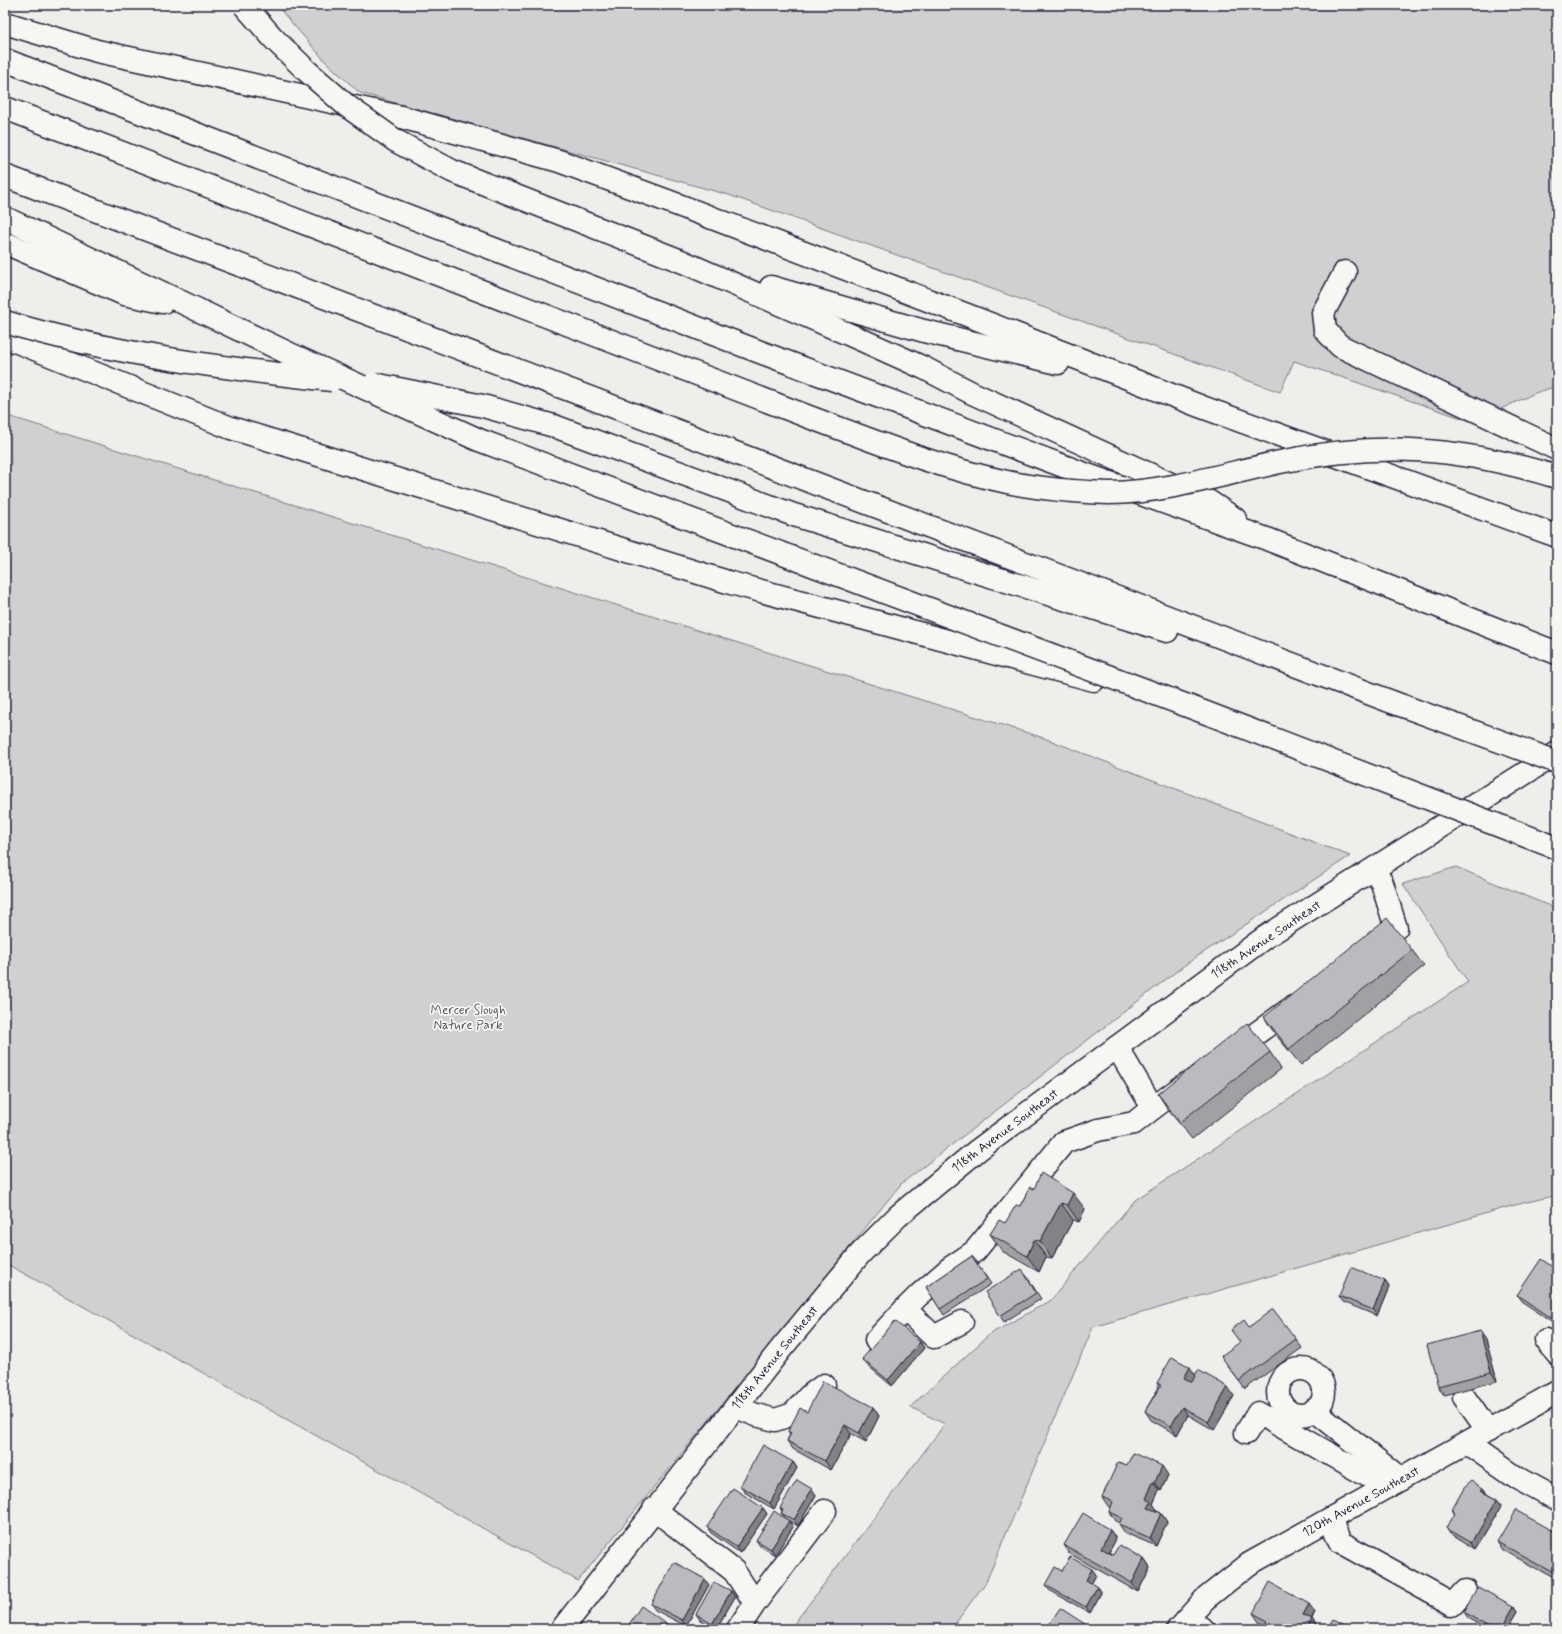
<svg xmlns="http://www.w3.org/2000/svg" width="1562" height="1634" viewBox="0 0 1562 1634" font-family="Mynerve,sans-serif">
  <rect width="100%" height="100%" fill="#eeeeeb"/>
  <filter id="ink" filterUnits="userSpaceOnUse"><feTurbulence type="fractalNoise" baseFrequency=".025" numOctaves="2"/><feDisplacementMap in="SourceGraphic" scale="8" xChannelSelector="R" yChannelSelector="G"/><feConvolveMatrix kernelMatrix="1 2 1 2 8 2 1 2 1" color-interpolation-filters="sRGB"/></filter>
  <g filter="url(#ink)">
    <g fill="#d0d0d1" stroke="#797986">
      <polygon points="276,5 1557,5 1557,386 1535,393 1473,422 1294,361 1280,392 729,195 360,93 326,62"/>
      <polygon points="5,415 1044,738 1350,856 1186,964 901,1184 578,1581 5,1263"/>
      <polygon points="1456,867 1557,909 1557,1195 1515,1205 1093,1327 986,1582 951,1629 790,1629 945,1424 910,1407 990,1334 1050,1301 1135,1200 1468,982 1403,884"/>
    </g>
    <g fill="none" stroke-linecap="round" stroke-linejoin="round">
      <g stroke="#22223b" stroke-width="25">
        <g id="minor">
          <polyline points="1345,272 1323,313 1325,330 1340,346 1557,449"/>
          <polyline points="1372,948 1396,928 1382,883 1374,870"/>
          <polyline points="1117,1047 1153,1108 1186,1084"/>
          <polyline points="1232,1051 1293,1007"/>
          <polyline points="962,1322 934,1337 905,1309 919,1295 950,1268 975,1251 1064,1142 1098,1130 1134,1123 1153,1108"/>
          <polyline points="876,1340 905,1309"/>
          <polyline points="1546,1340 1557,1353"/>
          <circle cx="1301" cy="1392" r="23"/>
          <polyline points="1464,1397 1488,1431"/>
          <polyline points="736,1407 756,1415 775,1420 793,1414 809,1396 824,1385"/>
          <polyline points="1314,1410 1401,1479"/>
          <polyline points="1246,1433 1258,1413 1387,1487"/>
          <polyline points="1467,1443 1517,1478 1557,1500"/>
          <polyline points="654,1509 734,1571 755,1603 738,1629"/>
          <polyline points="1330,1519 1340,1542 1452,1604 1465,1590"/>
          <polyline points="755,1603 825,1511"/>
          <polyline points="1186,1620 1203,1629"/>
          <polyline points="562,1629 780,1350 860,1254 898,1216 978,1150 1264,938 1557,753"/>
          <polyline points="1178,1629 1205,1599 1249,1564 1557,1392"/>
        </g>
      </g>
      <g stroke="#22223b" stroke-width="25">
        <g id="highway">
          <polyline points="5,23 97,51 401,117 559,161 673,203 967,315 1202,407 1557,536"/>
          <polyline points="5,60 760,352 1082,473 1267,539 1557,653"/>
          <polyline points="5,176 1392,702"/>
          <polyline points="5,218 196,309"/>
          <polyline points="5,243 124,294 163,302"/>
          <polyline points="681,261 864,341 924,368 972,393 1208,501 1235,519"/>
          <polyline points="771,287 924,331 1058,363"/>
          <polyline points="5,337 231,428 283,444 731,583 1094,680"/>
          <polyline points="554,426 794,515 1167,631"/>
        </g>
      </g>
      <use href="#minor" stroke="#f6f6f2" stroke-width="22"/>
      <use href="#highway" stroke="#f6f6f2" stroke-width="22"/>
      <g stroke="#22223b" stroke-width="25" stroke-linecap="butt">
        <g id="highway-bridge">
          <polyline points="244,5 274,39 307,71 347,106 396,141 452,171 681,261"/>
          <path d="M 5,108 L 809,417 C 874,441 939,468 1007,482 C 1040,489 1076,492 1110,493 C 1164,493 1227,473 1280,462 C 1381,441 1459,447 1557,477"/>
          <polyline points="196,309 292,355 479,440 1209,714 1557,848"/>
          <path d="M 5,322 C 112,354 221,368 332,380"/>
          <polyline points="374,384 483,406 554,426"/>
          <polyline points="1392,702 1557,762"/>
        </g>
      </g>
      <use href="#highway-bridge" stroke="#f6f6f2" stroke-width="22"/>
    </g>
    <g fill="#a1a1a4" stroke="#22223b">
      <polygon points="1412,950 1424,966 1301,1065 1275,1034 1264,1017"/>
      <polygon points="1270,1052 1281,1069 1192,1139 1169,1111 1158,1094"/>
      <polygon points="1030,1187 1085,1209 1079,1222 1073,1220 1052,1258 1046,1257 1039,1272 1002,1251 990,1234 1005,1223 1020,1206"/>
      <polygon points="972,1256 991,1284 944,1315 926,1287"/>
      <polygon points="1557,1270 1557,1325 1521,1301 1517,1295"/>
      <polygon points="1026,1275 1041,1299 1004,1322 1000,1316"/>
      <polygon points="1385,1281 1389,1287 1377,1316 1343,1302 1339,1296"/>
      <polygon points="1249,1327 1296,1339 1302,1348 1245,1389 1227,1365"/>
      <polygon points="1480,1331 1486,1340 1497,1381 1444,1395 1438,1386"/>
      <polygon points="920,1342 924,1348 892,1386 867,1365 862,1359"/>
      <polygon points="1196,1375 1234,1396 1214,1430 1188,1415 1177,1435 1151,1420 1145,1411 1159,1387 1157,1383"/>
      <polygon points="873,1407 879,1416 866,1442 851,1434 831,1470 793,1449 787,1441 790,1434 788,1431 807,1412"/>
      <polygon points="793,1462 797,1468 774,1509 744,1492 740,1486"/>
      <polygon points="1168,1475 1161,1491 1159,1490 1153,1504 1157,1510 1157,1511 1161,1513 1167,1522 1156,1546 1125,1533 1119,1524 1120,1523 1115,1521 1109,1512 1111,1507 1108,1506 1102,1497"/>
      <polygon points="1483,1488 1487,1493 1497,1499 1502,1505 1476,1549 1450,1533 1446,1528 1454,1514 1452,1512"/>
      <polygon points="812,1489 816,1495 798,1526 789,1521 793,1527 775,1555 760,1546 756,1540 785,1518 781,1513 782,1511 780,1508"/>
      <polygon points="763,1508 767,1514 740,1553 711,1533 707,1527"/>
      <polygon points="1110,1530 1116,1539 1109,1552 1113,1555 1144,1559 1150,1568 1138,1592 1070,1554 1064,1545"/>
      <polygon points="1557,1533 1557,1580 1503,1550 1497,1541"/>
      <polygon points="1092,1569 1096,1575 1091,1584 1097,1587 1101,1593 1090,1613 1049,1590 1045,1585 1062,1571"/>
      <polygon points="709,1585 686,1626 655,1610 651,1604"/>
      <polygon points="731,1591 735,1597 716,1629 715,1629 700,1620 696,1614"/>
      <polygon points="1513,1606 1517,1612 1507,1629 1490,1629 1468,1617 1464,1611"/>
      <polygon points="1315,1612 1312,1619 1318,1628 1318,1629 1268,1629 1266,1626 1266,1625 1259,1622 1253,1613"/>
    </g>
    <g fill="#838386" stroke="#22223b">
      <polygon points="1073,1193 1085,1209 1079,1222 1067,1205"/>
      <polygon points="1061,1203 1073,1220 1052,1258 1040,1241"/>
      <polygon points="1034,1240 1046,1257 1039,1272 1027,1256"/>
      <polygon points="1385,1281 1389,1287 1377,1316 1373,1310"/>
      <polygon points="1557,1285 1557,1296 1553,1290"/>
      <polygon points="1557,1314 1557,1324 1553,1319"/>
      <polygon points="1480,1331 1486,1340 1497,1381 1491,1372"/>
      <polygon points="920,1342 924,1348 892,1386 888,1380"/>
      <polygon points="1190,1367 1196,1376 1190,1386 1184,1378"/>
      <polygon points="1228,1387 1234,1396 1214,1430 1208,1422"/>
      <polygon points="873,1407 879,1416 866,1442 859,1433"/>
      <polygon points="1182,1407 1188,1415 1177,1435 1171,1426"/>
      <polygon points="845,1425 851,1434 831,1470 825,1461"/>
      <polygon points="793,1462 797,1468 774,1509 770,1503"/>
      <polygon points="1162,1466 1168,1475 1161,1491 1155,1482"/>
      <polygon points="1153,1482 1159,1490 1153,1504 1157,1510 1155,1516 1148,1508 1146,1499"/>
      <polygon points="1483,1488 1487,1493 1481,1490"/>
      <polygon points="812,1489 816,1495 798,1526 794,1520"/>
      <polygon points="1497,1499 1502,1505 1476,1549 1472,1543"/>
      <polygon points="763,1508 767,1514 740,1553 736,1547"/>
      <polygon points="1161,1513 1167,1522 1156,1546 1150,1538"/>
      <polygon points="789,1521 793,1527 775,1555 771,1549"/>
      <polygon points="1110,1530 1116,1539 1107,1556 1101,1548"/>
      <polygon points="1144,1559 1150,1568 1138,1592 1132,1583"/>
      <polygon points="1092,1569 1096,1575 1090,1586 1086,1580"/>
      <polygon points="705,1579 709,1585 686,1626 682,1620"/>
      <polygon points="1097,1587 1101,1593 1090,1613 1086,1607"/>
      <polygon points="731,1591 735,1597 716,1629 712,1624"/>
      <polygon points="1309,1604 1315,1612 1309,1623 1303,1615"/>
      <polygon points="1513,1606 1517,1612 1507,1629 1500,1629"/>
      <polygon points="1312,1619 1318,1628 1318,1629 1307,1629"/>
      <polygon points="670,1626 672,1629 668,1629"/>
    </g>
    <g fill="#bbbbbf" stroke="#22223b">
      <polygon points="1387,918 1412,950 1289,1049 1264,1017"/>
      <polygon points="1247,1023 1270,1052 1180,1122 1158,1094"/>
      <polygon points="1041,1173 1073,1193 1067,1205 1061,1203 1040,1241 1034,1240 1027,1256 990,1234 999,1220 1005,1223 1016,1205 1020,1206 1030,1187 1034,1189"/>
      <polygon points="972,1256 987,1279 940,1309 926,1287"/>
      <polygon points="1541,1259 1557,1270 1557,1285 1553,1290 1557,1293 1557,1314 1553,1319 1517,1295"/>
      <polygon points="1351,1267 1385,1281 1373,1310 1339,1296"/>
      <polygon points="1022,1269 1036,1293 1000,1316 985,1292"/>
      <polygon points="1273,1309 1296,1339 1239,1381 1221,1356 1240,1342 1231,1330 1244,1320 1249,1327"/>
      <polygon points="895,1321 920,1342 888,1380 862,1359"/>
      <polygon points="1480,1331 1491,1372 1438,1386 1427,1345"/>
      <polygon points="1172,1357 1190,1367 1184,1378 1192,1382 1198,1370 1228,1387 1208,1422 1182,1407 1171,1426 1145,1411 1161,1385 1157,1383"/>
      <polygon points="823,1381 873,1407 859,1433 845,1425 825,1461 787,1441 791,1433 788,1431 800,1408 807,1412"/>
      <polygon points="763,1445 793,1462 770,1503 740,1486"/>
      <polygon points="1133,1453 1162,1466 1155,1482 1153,1482 1146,1499 1151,1502 1148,1508 1161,1513 1150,1538 1119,1524 1122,1518 1109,1512 1113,1502 1102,1497 1118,1462 1127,1465"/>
      <polygon points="797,1480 812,1489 794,1520 781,1513 783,1510 780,1508"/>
      <polygon points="1472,1481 1483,1488 1481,1490 1497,1499 1472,1543 1446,1528 1454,1513 1452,1512 1453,1508 1464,1488"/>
      <polygon points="733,1488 763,1508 736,1547 707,1527"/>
      <polygon points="1515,1510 1557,1533 1557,1574 1497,1541"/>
      <polygon points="774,1511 789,1521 771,1549 756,1540"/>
      <polygon points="1083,1513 1110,1530 1101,1548 1113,1555 1119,1545 1144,1559 1132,1583 1064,1545"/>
      <polygon points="1070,1557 1092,1569 1086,1580 1097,1587 1086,1607 1045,1585 1055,1567 1062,1571"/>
      <polygon points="674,1562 705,1579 682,1620 651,1604"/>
      <polygon points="714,1582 731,1591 712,1624 696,1614"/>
      <polygon points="1270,1582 1309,1604 1303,1615 1312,1619 1307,1629 1271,1629 1266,1626 1268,1621 1253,1613"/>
      <polygon points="1478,1587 1513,1606 1500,1629 1496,1629 1464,1611"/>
      <polygon points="641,1606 670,1626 668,1629 626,1629"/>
      <polygon points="1060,1608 1088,1626 1086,1629 1046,1629"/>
      <polygon points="1557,1616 1557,1629 1550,1629"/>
      <polygon points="1334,1619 1352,1629 1328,1629"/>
    </g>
  </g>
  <g text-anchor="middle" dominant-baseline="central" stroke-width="3.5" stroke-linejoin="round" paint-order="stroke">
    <g font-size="13" fill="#22223b" stroke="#f6f6f2">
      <text transform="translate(1266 940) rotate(-34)">118th Avenue Southeast</text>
      <text transform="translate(1005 1131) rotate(-37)">118th Avenue Southeast</text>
      <text transform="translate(775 1358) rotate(-51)">118th Avenue Southeast</text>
      <text transform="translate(1361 1502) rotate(-29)">120th Avenue Southeast</text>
    </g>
    <g font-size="13" fill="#565668" stroke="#f6f6f2">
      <text x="468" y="1010">Mercer Slough<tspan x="468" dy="15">Nature Park</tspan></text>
    </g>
  </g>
  <rect width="1562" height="1634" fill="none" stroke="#f6f6f2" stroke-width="20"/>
  <rect x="10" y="10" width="1542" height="1614" fill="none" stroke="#22223b" stroke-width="1.5" filter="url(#ink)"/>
</svg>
